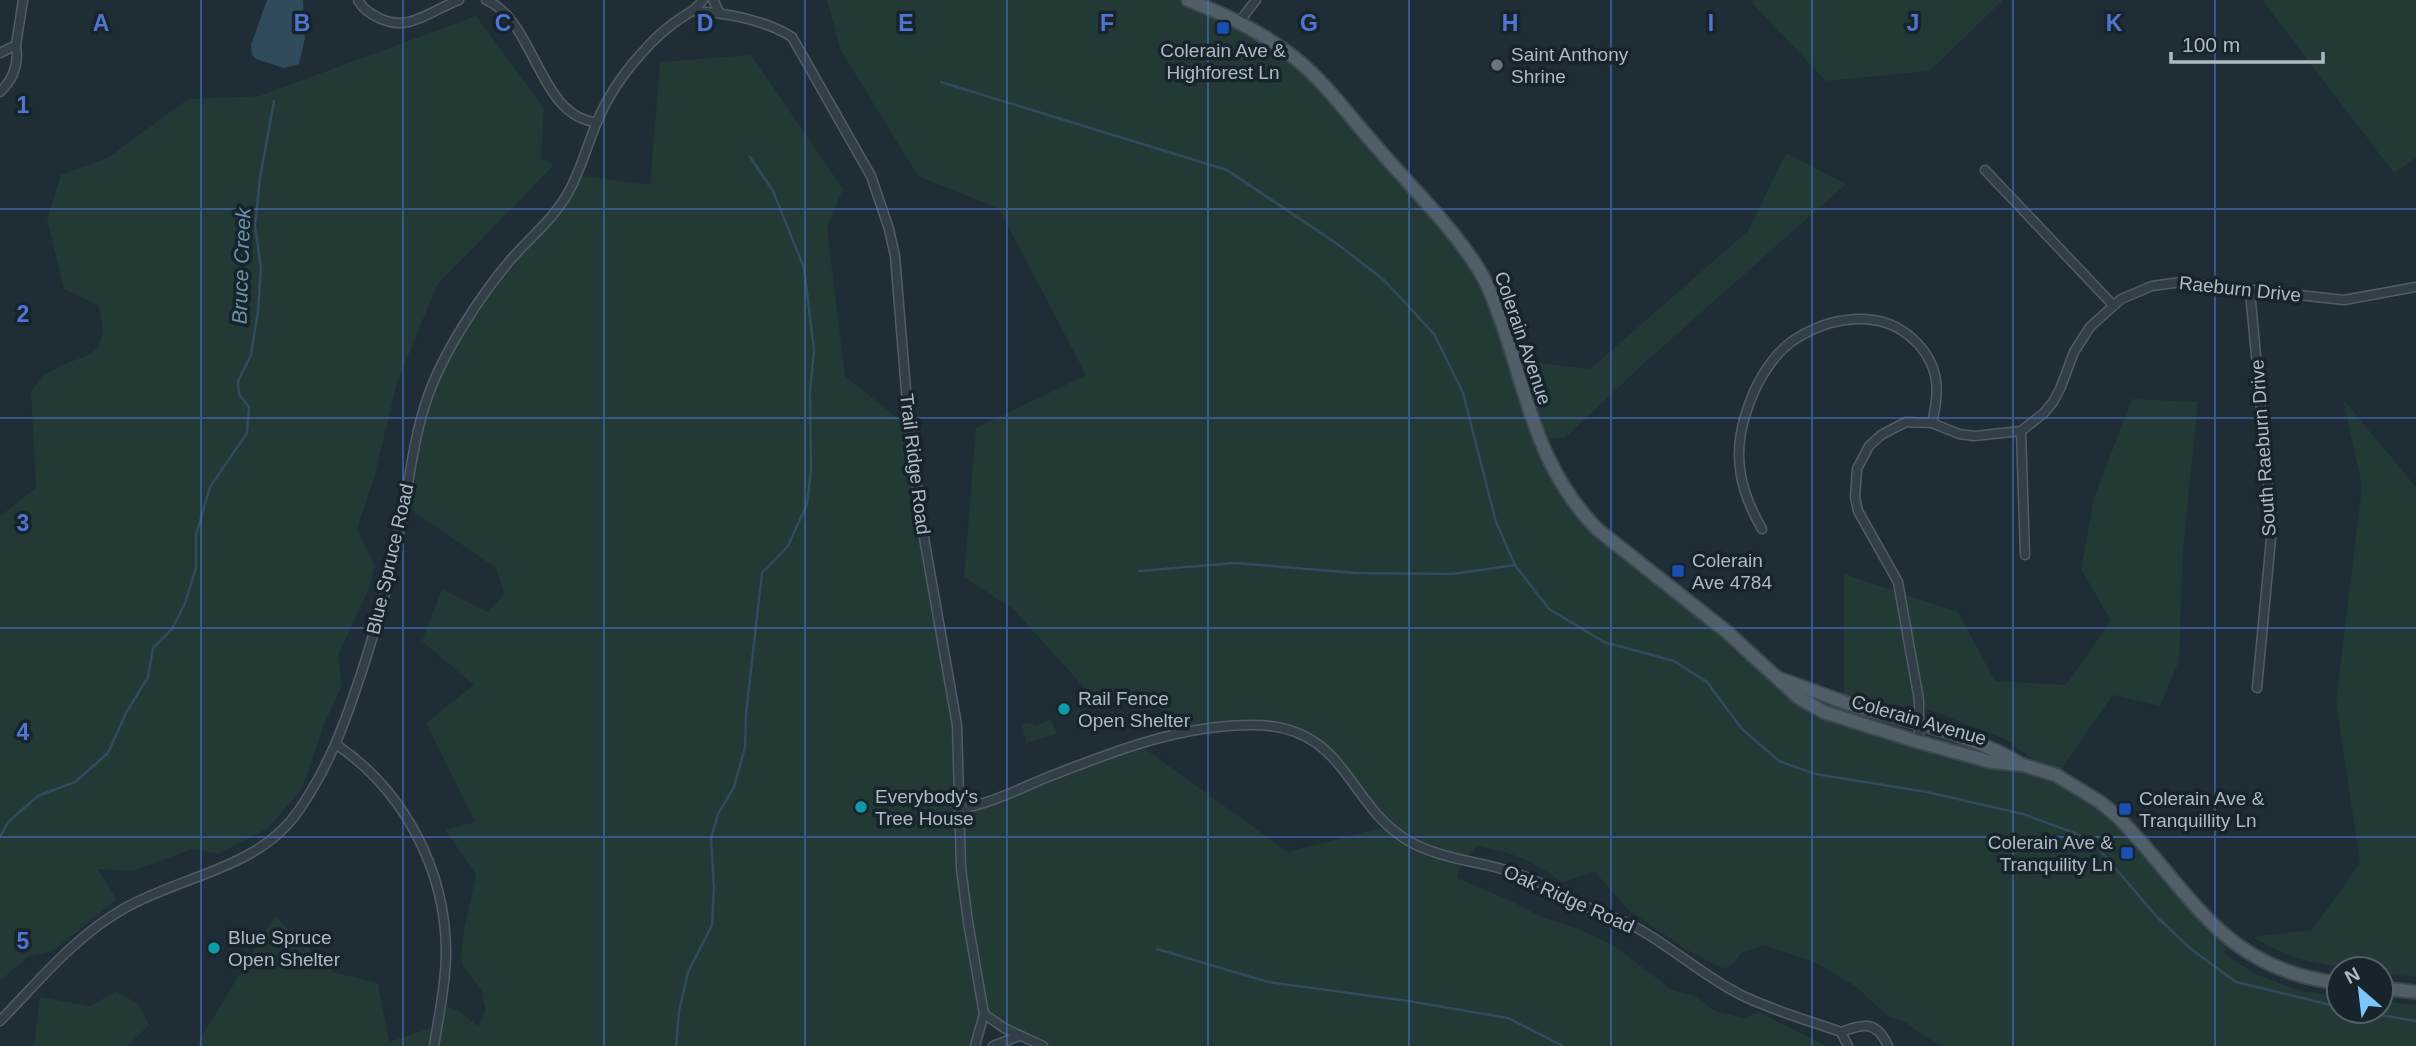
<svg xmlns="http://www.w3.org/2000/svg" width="2416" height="1046" viewBox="0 0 2416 1046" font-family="Arial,sans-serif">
  <rect width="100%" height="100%" fill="#1f2d36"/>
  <g fill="#223936">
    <path d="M 827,0 L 1188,0 L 1296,59 L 1468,256 L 1514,360 L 1590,369 L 1748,231 L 1786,153 L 1846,184 L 1641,366 L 1565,438 L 1539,438 L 1581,512 L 1824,712 L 2053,773 L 2003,738 L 1927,709 L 1844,699 L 1844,574 L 1958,612 L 1995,681 L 2066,685 L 2111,621 L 2081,569 L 2094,498 L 2132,399 L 2198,402 L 2183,549 L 2179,661 L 2160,706 L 2113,695 L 2057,775 L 2100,802 L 2224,935 L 2225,954 L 2253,973 L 2301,991 L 2339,996 L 2339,1011 L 2381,1011 L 2381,1001 L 2416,1005 L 2416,1046 L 1942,1046 L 1926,1037 L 1904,1021 L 1889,1017 L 1855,986 L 1814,962 L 1764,945 L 1741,953 L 1733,964 L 1724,969 L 1687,950 L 1628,910 L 1595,872 L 1562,882 C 1532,860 1514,853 1477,846 L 1459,869 L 1457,878 L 1509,900 L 1544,918 L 1579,929 L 1613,945 L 1672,990 L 1696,996 L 1715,1011 L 1743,1018 L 1759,1012 L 1826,1046 L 1043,1046 L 984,1015 L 975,1046 L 196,1046 L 275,916 L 333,972 L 378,983 L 389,1042 L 437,1026 L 441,1004 L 457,1010 L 478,1026 L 486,1011 L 481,989 L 462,965 L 461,955 L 464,931 L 476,874 L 445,830 L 475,822 L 426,723 L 474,685 L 422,641 L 442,589 L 488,612 L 504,594 L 496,568 L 404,505 L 416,441 L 433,384 L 494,282 L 538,231 L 577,175 L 650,185 L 660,62 L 751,55 L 843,189 L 827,228 L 845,376 L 909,427 L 953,693 L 959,809 L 1137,743 L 1288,852 L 1388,826 L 1322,747 L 1273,726 L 1197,730 L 1168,711 L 1088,692 L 1013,609 L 964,577 L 976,428 L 1086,375 L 999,209 L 918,176 L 840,49 Z"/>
    <polygon points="1753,0 2003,0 1930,71 1826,81 1753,4"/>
    <polygon points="2262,0 2416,0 2416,158 2394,173"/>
    <path d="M 476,16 L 544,108 L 541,158 L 554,165 L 437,285 L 397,383 L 374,478 L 357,529 L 375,566 L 368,591 L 338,655 L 342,685 L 324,725 L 302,789 L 268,828 L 219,854 L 192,849 L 133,871 L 97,869 L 117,899 L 53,951 L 29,956 L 0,981 L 0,516 L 36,488 L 31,391 C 36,386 41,378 46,374 C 81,350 113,365 99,306 L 64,289 L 47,219 L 61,175 L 109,157 L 188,99 L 259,96 Z"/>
    <path d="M 2343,399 L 2416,487 L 2416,977 L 2381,973 L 2381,969 C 2330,969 2296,962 2252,937 L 2312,930 L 2360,863 L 2336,702 L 2362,486 Z"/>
    <polygon points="1078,709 1104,721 1096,733 1072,722"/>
    <polygon points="1051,719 1057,734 1026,743 1022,724 1031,723 1036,726"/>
    <polygon points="117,991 139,1005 149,1025 127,1046 34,1046 40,997 90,1006"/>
  </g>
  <polygon fill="#304b5c" points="267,0 303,0 305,38 299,64 284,68 256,59 252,55 251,45"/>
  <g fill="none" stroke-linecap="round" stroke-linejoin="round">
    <g stroke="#304b5c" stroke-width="2.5">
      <polyline points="941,82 1227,170 1336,243 1384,280 1434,334 1463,393 1496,522 1515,565 1549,609 1604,642 1674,661 1707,682 1742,729 1779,761 1815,774 1927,792 2023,814 2077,834 2098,848 2158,918 2191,949 2236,982 2339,1007"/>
      <polyline points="1139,571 1234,563 1356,573 1452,574 1515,565"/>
      <polyline points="0,837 8,822 38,796 75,782 108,753 126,713 148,677 153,648 172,629 185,603 196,568 196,535 210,487 247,433 249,407 239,394 238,381 251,355 258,311 261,268 255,226 260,178 274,101"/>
      <polyline points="1157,949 1268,982 1408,1001 1508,1018 1563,1046"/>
      <polyline points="2356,1011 2416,1021"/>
      <polyline points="676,1046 679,1011 688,972 712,925 714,889 711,838 718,814 734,787 745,747 746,714 762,573 788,546 807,504 811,470 810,392 814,350 804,268 773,191 750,157"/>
    </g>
    <g stroke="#505d65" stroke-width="11">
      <g id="street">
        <path d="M 358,0 C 363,9 370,14 379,18 C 409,33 431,10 459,0"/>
        <path d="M 486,0 C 535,20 539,118 597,122"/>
        <polyline points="713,0 720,13"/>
        <path d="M 693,11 C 727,13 763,19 792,37 L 871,176 L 889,229 L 895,256 L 909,427 L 923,532 L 957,725 L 961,868 L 968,922 L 984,1014 L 975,1046"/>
        <polyline points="1240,21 1256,0"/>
        <polyline points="16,45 23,0"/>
        <path d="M 0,53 L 16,45 C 19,64 14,79 0,92"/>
        <polyline points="1985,170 2113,305"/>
        <polyline points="2250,291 2272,528 2257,688"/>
        <polyline points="2021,431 2025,555"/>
        <path d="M 1762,529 C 1740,491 1732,456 1746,413 C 1754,387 1769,359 1791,342 C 1827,317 1880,307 1914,340 C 1925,350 1934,365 1936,381 C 1938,395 1935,409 1932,423"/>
        <polyline points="1919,742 1919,700 1898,582 1858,511 1855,497 1857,469 1869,446 1881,435 1906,422 1932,423 1959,434 1974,436 2021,431 2044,413 2053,402 2060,389 2074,352 2090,327 2121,299 2152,286 2181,282 2344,300 2416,287"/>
        <path d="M 337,745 C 404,791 445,869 446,950 C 446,982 439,1015 434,1046"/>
        <path d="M 959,809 C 990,804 1019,789 1048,777 C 1114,751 1181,725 1252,725 C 1346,724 1346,803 1407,840 C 1446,863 1493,861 1533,880 C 1551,888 1568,898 1585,906 C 1603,914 1622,920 1639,929 C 1674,949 1705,977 1741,995 C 1774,1011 1807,1020 1841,1032"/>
        <polyline points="984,1014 1004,1028 1043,1046"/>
        <path d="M 0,1021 C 40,980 75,936 125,908 C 183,875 259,869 299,810 C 330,765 346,720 363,668 C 378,621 392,573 401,523 C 409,483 413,441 426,402 C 441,355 481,294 513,257 C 532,236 554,218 568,193 C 580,172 586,149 595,127 C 605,101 622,75 640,55 C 652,41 668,26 684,16 C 692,11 697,8 703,0"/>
        <polyline points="993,1046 1019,1036"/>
        <path d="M 1848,1046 L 1841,1032 C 1864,1023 1877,1021 1888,1046"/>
      </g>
    </g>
    <g stroke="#3c4850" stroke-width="16">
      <g id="primary">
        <path d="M 1188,0 C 1227,15 1262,32 1295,58 C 1327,84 1353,121 1381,152 C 1413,189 1470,245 1489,289 C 1526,375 1528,458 1597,529 L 1727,632 L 1798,697 L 1824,712 L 1919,742 L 1992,762 L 2023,765 L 2056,775 L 2100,802 L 2117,816 C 2191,891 2220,969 2339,983"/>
        <path d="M 1780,679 C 1805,687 1830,698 1856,706 C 1909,721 1972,735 2019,763"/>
        <polyline points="2381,988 2416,992"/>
      </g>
    </g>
    <use href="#street" stroke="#323f46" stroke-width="8"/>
    <use href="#primary" stroke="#505e67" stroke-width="12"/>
  </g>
  <path fill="none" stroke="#4f74d1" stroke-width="2" stroke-opacity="0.55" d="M 201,0 L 201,1046M 403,0 L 403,1046M 604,0 L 604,1046M 805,0 L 805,1046M 1007,0 L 1007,1046M 1208,0 L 1208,1046M 1409,0 L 1409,1046M 1611,0 L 1611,1046M 1812,0 L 1812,1046M 2013,0 L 2013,1046M 2215,0 L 2215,1046M 0,209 L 2416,209M 0,418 L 2416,418M 0,628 L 2416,628M 0,837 L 2416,837"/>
  <g fill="#1a4fb4" stroke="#18242b" stroke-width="2.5">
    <rect x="1216" y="21" width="14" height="14" rx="3.5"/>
    <rect x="1671" y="564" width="14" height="14" rx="3.5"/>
    <rect x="2118" y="802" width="14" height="14" rx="3.5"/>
    <rect x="2120" y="846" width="14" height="14" rx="3.5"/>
  </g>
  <circle fill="#6b7280" stroke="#18242b" stroke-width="2.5" cx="1497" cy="65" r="7"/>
  <g fill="#0f9aa8" stroke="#18242b" stroke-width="2.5">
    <circle cx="1064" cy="709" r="7"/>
    <circle cx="861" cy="807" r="7"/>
    <circle cx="214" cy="948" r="7"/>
  </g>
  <g text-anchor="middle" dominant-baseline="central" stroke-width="7" stroke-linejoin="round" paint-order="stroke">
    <g font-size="19" fill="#acbac4" stroke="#18242b" text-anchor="start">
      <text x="1223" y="50" text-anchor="middle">Colerain Ave &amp;<tspan x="1223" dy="22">Highforest Ln</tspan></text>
      <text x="1511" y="54">Saint Anthony<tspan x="1511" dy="22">Shrine</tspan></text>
      <text x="1692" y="560">Colerain<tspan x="1692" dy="22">Ave 4784</tspan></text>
      <text x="1078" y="698">Rail Fence<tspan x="1078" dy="22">Open Shelter</tspan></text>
      <text x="875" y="796">Everybody's<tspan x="875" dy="22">Tree House</tspan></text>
      <text x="2139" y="798">Colerain Ave &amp;<tspan x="2139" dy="22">Tranquillity Ln</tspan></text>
      <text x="2113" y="842" text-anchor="end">Colerain Ave &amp;<tspan x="2113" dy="22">Tranquility Ln</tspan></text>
      <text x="228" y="937">Blue Spruce<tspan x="228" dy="22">Open Shelter</tspan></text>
    </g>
    <g font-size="19" fill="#acbac4" stroke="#18242b">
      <text transform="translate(2240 289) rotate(6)">Raeburn Drive</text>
      <text transform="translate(1523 338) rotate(71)">Colerain Avenue</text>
      <text transform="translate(2263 448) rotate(-94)">South Raeburn Drive</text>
      <text transform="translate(915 464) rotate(83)">Trail Ridge Road</text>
      <text transform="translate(390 559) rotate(-77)">Blue Spruce Road</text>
      <text transform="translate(1919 720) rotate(16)">Colerain Avenue</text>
      <text transform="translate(1569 899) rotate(24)">Oak Ridge Road</text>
    </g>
    <g font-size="21" font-style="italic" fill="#6c92a9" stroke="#18242b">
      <text transform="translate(241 266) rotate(-88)">Bruce Creek</text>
    </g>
  </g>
  <g font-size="23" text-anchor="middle" font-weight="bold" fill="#4f74d1" stroke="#18242b" stroke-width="7" stroke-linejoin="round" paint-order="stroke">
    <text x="101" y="31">A</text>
    <text x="302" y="31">B</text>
    <text x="503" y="31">C</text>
    <text x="705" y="31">D</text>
    <text x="906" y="31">E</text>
    <text x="1107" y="31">F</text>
    <text x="1309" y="31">G</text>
    <text x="1510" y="31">H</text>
    <text x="1711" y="31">I</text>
    <text x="1913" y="31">J</text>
    <text x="2114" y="31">K</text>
    <text x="23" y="113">1</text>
    <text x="23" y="322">2</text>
    <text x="23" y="531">3</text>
    <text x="23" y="740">4</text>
    <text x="23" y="949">5</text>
  </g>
  <g transform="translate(2360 990) rotate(332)"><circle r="33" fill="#18242b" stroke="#536068" stroke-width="2"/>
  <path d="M0-5L12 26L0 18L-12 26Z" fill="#7cc6f9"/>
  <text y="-10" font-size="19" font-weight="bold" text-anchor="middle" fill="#acbac4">N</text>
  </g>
  <path d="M2171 52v10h152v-10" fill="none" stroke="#acbac4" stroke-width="3.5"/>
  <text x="2182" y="52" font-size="21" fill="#acbac4" stroke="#18242b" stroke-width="5" paint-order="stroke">100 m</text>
</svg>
